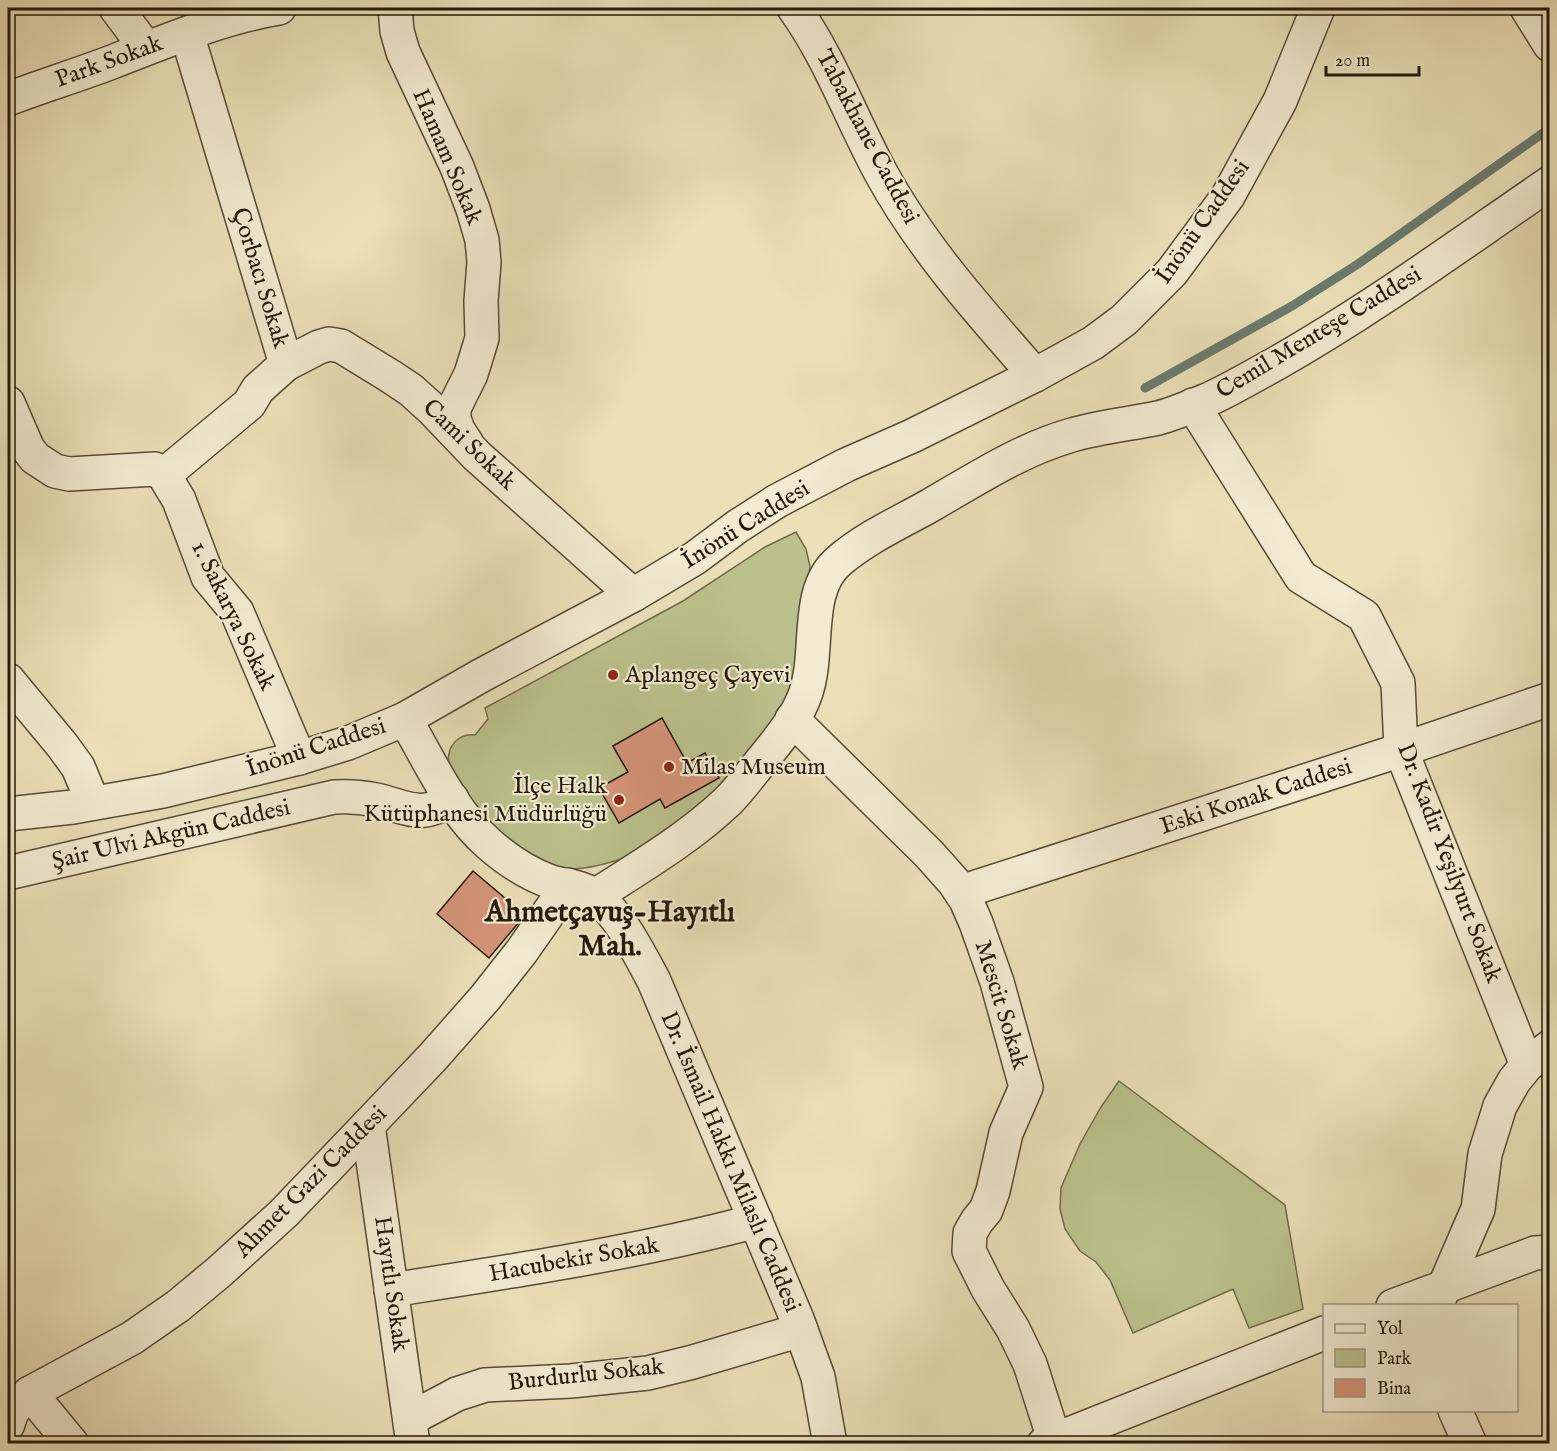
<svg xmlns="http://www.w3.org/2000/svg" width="1557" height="1451" viewBox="0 0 1557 1451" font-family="'IM FELL English',serif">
  <rect width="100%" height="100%" fill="#ebe0b8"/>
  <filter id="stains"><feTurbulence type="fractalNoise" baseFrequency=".00333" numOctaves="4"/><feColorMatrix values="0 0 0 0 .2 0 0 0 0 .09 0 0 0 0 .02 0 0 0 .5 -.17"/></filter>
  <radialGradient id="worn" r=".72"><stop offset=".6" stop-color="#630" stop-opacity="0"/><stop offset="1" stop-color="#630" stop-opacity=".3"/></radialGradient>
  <g fill="#bbc18c" stroke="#706d4d" stroke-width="1.5" fill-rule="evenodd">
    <path d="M 796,532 L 806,549 L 810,566 L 795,686 L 732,785 L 632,855 C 611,863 587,870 564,869 C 542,869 495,833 480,816 C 467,802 458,781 449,764 C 446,747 458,733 475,735 L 488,719 L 485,708 L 683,601 L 765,547 ZM 662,718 L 687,763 L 719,777 L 665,808 L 660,799 L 619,822 L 599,788 L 628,772 L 613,746 Z"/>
    <polygon points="1119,1081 1285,1205 1303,1309 1249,1328 1233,1289 1133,1333 1110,1280 1096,1262 1080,1251 1065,1229 1060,1209 1061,1188 1080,1144 1101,1107"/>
  </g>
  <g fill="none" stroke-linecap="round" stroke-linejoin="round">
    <polyline stroke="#6a7b6f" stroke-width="9" points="1145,388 1292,306 1358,264 1550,128"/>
  </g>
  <g fill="#d59479" stroke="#24190e" stroke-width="1.5">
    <polygon points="662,718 687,763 705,753 719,778 665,808 660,799 619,823 599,788 628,772 613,746"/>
    <polygon points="473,871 525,915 489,958 437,914"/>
  </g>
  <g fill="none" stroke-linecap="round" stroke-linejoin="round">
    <g stroke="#564b38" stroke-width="36">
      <g id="minor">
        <polyline points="116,8 146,48"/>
        <polyline points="395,8 397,31 403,52 457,167 473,209 482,240 484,262 481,301 482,338 471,374 454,408 454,419 458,430 467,444"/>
        <path d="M 794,8 C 830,58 851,118 881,173 C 922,248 979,311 1035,375"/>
        <polyline points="1527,8 1550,45"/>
        <path d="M 8,99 C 42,86 78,75 112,62 C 166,41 223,17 279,8"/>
        <polyline points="286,364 319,347 329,344 341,346 390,376 411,390 433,410 477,456 633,595"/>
        <polyline points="8,403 28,449 35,458 55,471 69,474 155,469 164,475 179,500 208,577 237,612 299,758"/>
        <polyline points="1193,405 1301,577 1364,616 1398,683 1401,750 1527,1065"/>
        <polyline points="164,475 249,404 258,389 286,364 187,34"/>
        <polyline points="8,680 62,745 78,767 93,803"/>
        <path d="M 405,719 C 430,761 451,811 489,844 C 506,859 529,874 551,882 C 564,886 579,886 590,893 C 617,908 640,955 654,981 L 797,1319 L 818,1377 L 830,1444"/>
        <polyline points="792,719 929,854 954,882 966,900 976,923 997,982 1026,1087 1006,1133 993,1191 986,1210 977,1221 970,1233 969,1251 988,1289 1013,1329 1030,1364 1054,1439"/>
        <polyline points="8,814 73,807 163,791 299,758 348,743 405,719 482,675 633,595 695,558 738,526 777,501 846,465 912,436 1035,375 1093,343 1124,320 1172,272 1228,196 1280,101 1318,8"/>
        <path d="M 8,873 L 334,797 C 349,796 362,797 376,800 C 408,807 420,820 452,799"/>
        <polyline points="961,892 1401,750 1550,699"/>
        <path d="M 595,896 C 641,866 688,839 728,801 C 741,788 752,772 764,758 C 779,739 797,718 805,695 C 821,652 803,590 840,560 C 867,537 901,522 931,505 C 976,479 1022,449 1072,435 C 1100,427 1129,424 1158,418 C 1173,414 1190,407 1205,401 C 1230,390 1253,376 1277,363 C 1372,309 1459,245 1550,183"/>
        <polyline points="368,1125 413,1444"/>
        <path d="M 391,1290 C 514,1271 636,1253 756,1221"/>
        <polyline points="1393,1306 1535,1253 1550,1252"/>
        <polyline points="1436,1306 1478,1209 1485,1154 1500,1106 1514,1081 1527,1065 1550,1047"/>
        <polyline points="30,1393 72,1444"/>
        <polyline points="1455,1410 1470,1444"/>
        <polyline points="410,1419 457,1394 485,1385 571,1381 648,1373 693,1362 801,1330"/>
        <path d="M 8,1424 C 11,1409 19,1402 30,1393 L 132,1338 L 178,1306 L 219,1272 L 284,1213 L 432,1058 L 485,998 L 522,951 L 568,885"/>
        <polyline points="1044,1444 1324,1333"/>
      </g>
    </g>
    <use href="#minor" stroke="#f2ebd1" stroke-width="33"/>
  </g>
  <g fill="#8f2418" stroke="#f2ebd1" stroke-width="2">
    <circle cx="613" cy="675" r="6"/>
    <circle cx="669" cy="767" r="6"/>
    <circle cx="619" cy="800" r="6"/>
  </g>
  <g text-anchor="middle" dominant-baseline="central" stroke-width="4.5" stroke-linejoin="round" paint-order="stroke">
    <g font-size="24" fill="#24190e" stroke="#f2ebd1">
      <text transform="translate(109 62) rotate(-20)">Park Sokak</text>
      <text transform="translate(867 137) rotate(62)">Tabakhane Caddesi</text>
      <text transform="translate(447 157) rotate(67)">Hamam Sokak</text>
      <text transform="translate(1203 222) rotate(-55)">İnönü Caddesi</text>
      <text transform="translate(260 278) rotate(73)">Çorbacı Sokak</text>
      <text transform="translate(1319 333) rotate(-31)">Cemil Menteşe Caddesi</text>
      <text transform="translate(469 445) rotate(44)">Cami Sokak</text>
      <text transform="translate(746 525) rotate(-32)">İnönü Caddesi</text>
      <text transform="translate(233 616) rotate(64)">1. Sakarya Sokak</text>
      <text transform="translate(316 748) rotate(-18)">İnönü Caddesi</text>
      <text transform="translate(1256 797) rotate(-18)">Eski Konak Caddesi</text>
      <text transform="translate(171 835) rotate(-13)">Şair Ulvi Akgün Caddesi</text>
      <text transform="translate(1449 863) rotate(69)">Dr. Kadir Yeşilyurt Sokak</text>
      <text transform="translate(1001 1005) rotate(73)">Mescit Sokak</text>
      <text transform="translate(730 1162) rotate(67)">Dr. İsmail Hakkı Milaslı Caddesi</text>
      <text transform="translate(311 1182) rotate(-45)">Ahmet Gazi Caddesi</text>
      <text transform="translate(574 1260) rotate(-10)">Hacubekir Sokak</text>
      <text transform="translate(391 1284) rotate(82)">Hayıtlı Sokak</text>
      <text transform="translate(586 1375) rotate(-6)">Burdurlu Sokak</text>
    </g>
    <g font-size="24" fill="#24190e" stroke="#f2ebd1" text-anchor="start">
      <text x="625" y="675">Aplangeç Çayevi</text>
      <text x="681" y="767">Milas Museum</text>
      <text x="607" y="786" text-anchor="end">İlçe Halk<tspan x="607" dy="28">Kütüphanesi Müdürlüğü</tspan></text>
    </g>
    <g font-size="30" font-weight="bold" fill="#24190e" stroke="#f2ebd1">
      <text x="610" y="913">Ahmetçavuş-Hayıtlı<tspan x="610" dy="34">Mah.</tspan></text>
    </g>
  </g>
  <rect width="1557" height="1451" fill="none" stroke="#ebe0b8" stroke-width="30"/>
  <rect x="9" y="9" width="1539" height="1433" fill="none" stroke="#24190e" stroke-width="3"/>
  <rect x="15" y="15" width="1527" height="1421" fill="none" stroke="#24190e" stroke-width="1.5"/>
  <rect x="1323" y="1304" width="195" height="108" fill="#f2ebd1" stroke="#a09783" stroke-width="1.5"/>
  <rect x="1335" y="1324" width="30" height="9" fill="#f2ebd1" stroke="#a09783" stroke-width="1.5"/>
  <text x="1377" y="1334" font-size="18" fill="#24190e">Yol</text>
  <rect x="1335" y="1349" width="30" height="18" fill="#bbc18c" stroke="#a09783" stroke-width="1.5"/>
  <text x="1377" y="1364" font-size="18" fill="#24190e">Park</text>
  <rect x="1335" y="1379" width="30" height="18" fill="#d59479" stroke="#a09783" stroke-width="1.5"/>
  <text x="1377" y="1394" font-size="18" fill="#24190e">Bina</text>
  <path d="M1326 66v9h93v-9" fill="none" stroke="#24190e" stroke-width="3"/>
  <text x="1335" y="66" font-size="18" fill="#24190e" stroke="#f2ebd1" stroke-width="4.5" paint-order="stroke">20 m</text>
  <rect width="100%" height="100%" filter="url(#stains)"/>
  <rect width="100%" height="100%" fill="url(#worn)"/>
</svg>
